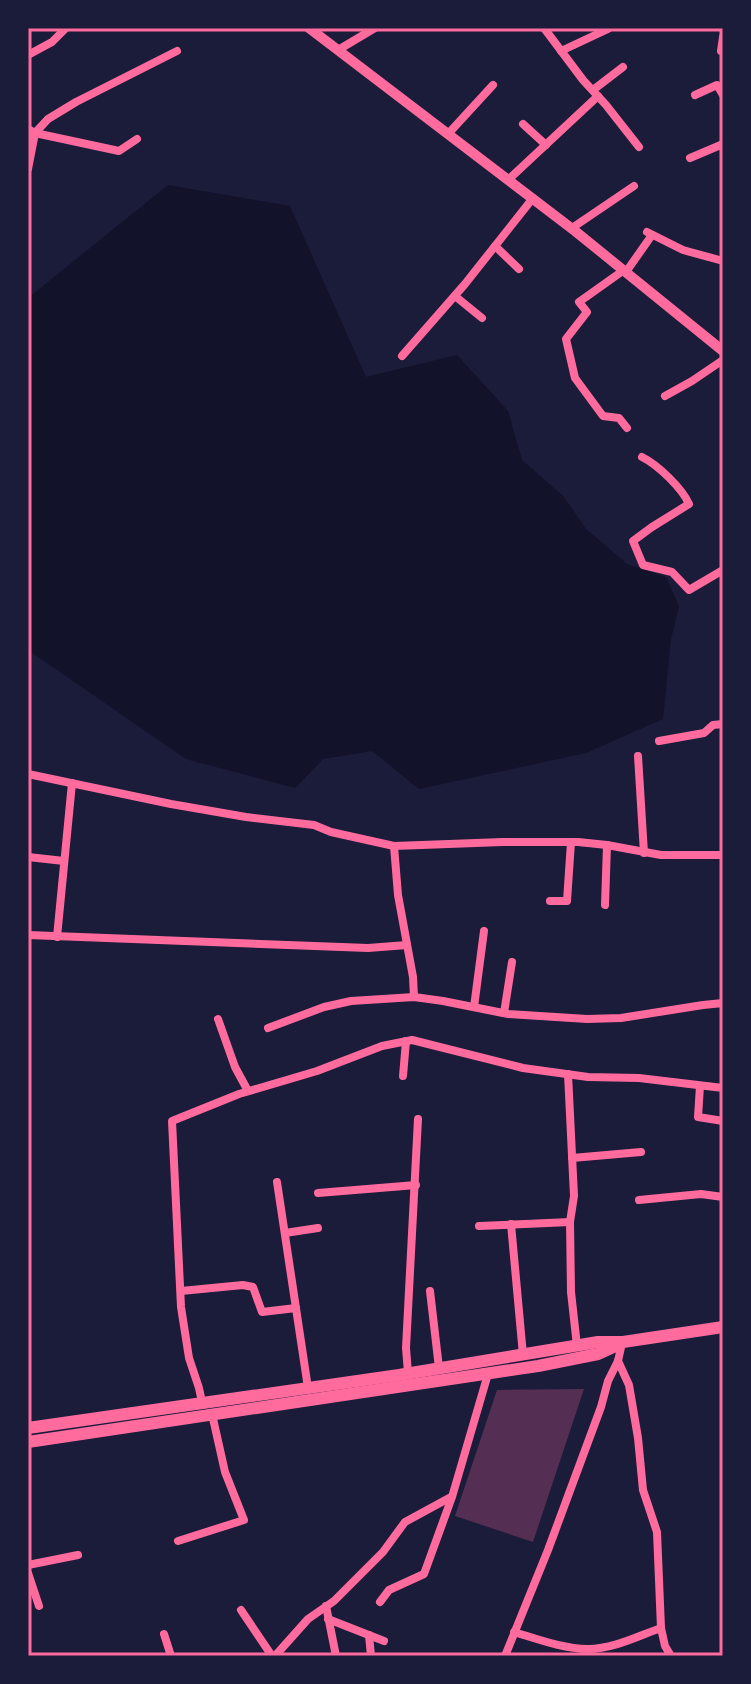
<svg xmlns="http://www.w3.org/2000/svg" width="751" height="1684" viewBox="0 0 751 1684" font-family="Merriweather,serif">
  <rect width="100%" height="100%" fill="#1b1b3a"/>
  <polygon fill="#12122b" points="168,185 290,206 366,377 457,355 508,411 522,460 564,497 586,529 627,564 666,577 679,606 671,639 663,719 586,753 419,789 372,751 323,759 295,788 186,759 28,650 28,298"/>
  <polygon fill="#542f53" points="584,1389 533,1542 455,1516 497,1390"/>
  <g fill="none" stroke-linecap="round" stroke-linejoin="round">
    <g stroke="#ff6b9d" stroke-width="8">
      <polyline points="544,28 583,80 606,105 639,147"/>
      <polyline points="338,50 375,28"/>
      <polyline points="561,51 608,29"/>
      <polyline points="721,51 723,37"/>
      <polyline points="28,55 52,42 66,28"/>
      <polyline points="593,90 623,67"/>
      <polyline points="695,95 717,85 723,95"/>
      <polyline points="523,124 546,145"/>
      <polyline points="28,129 35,133 119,151 137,139"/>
      <polyline points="448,134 493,85"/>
      <polyline points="690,158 723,144"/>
      <polyline points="28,169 35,133 48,119 76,102 177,51"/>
      <polyline points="508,180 598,96"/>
      <polyline points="572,228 634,186"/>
      <polyline points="647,232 683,250 723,261"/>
      <polyline points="495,246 519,269"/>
      <polyline points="624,270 579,302 587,312 566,339 575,378 603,416 619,418 627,428"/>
      <polyline points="626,272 652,235"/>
      <polyline points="455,296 482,318"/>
      <polyline points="402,356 465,284 533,198"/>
      <polyline points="665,396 692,381 723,360"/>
      <path d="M 642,457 C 658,465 682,488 689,504 L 652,527 L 633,541 L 643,565 L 672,572 L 689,590 L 723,570"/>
      <polyline points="659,741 704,733 713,725 723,724"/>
      <polyline points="638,756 644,853"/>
      <polyline points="28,774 171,804 246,817 314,825 331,832 394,846 503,842 578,842 607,845 661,855 723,855"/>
      <polyline points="394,846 398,895 413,977 414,997"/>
      <polyline points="28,857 64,861"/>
      <polyline points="550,901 567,901 571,842"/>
      <polyline points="605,905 607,845"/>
      <polyline points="28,935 368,948 407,945"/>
      <polyline points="57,937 72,783"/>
      <polyline points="474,1007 484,931"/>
      <polyline points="504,1013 512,962"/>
      <polyline points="218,1019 235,1067 248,1091"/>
      <polyline points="268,1028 324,1007 351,1001 414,997 443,1001 508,1014 587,1019 621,1018 703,1005 723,1003"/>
      <polyline points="568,1074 574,1196 570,1222 571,1292 577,1346"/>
      <polyline points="403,1076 406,1041"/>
      <polyline points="700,1086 698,1117 723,1121"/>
      <polyline points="572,1158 641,1152"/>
      <polyline points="277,1182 308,1388"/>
      <polyline points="318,1193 416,1185"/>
      <polyline points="639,1200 701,1194 723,1197"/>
      <polyline points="511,1224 523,1355"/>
      <polyline points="479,1226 570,1222"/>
      <polyline points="285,1233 318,1228"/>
      <polyline points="181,1291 243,1285 253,1287 262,1312 296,1308"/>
      <polyline points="430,1291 439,1368"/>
      <polyline points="618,1361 629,1385 638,1438 643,1490 657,1532 661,1628 665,1646 671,1656"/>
      <polyline points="408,1373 406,1348 418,1119"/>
      <polyline points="202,1402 199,1388 189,1358 181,1307 172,1121 239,1094 317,1071 382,1046 412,1040 523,1068 588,1077 639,1078 723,1088"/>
      <polyline points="178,1541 244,1520 225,1472 212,1414"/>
      <polyline points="28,1565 78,1555"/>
      <polyline points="28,1573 39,1606"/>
      <polyline points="380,1602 389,1590 424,1574 452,1497 488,1374"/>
      <polyline points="326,1606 336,1656"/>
      <polyline points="241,1610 272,1656"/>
      <polyline points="328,1619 384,1641"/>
      <path d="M 514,1632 C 537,1639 564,1649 588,1649 C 613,1649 638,1636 661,1628"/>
      <polyline points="164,1634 171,1656"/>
      <polyline points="369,1635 371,1656"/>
      <polyline points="275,1656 308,1619 334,1601 383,1552 405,1522 451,1497"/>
      <polyline points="505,1656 548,1550 601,1407 608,1381 618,1361 622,1343"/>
    </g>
    <polyline stroke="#ff6b9d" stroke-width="10" points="309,28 575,231 723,351"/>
    <g stroke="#ff6b9d" stroke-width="12">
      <polyline points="28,1428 399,1375 598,1342 623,1342 723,1327"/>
      <polyline points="28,1442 538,1366 598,1354 620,1344"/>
    </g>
  </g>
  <rect width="751" height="1684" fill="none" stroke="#1b1b3a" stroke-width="60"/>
  <rect x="30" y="30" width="691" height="1624" fill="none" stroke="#ff6b9d" stroke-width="3"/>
</svg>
